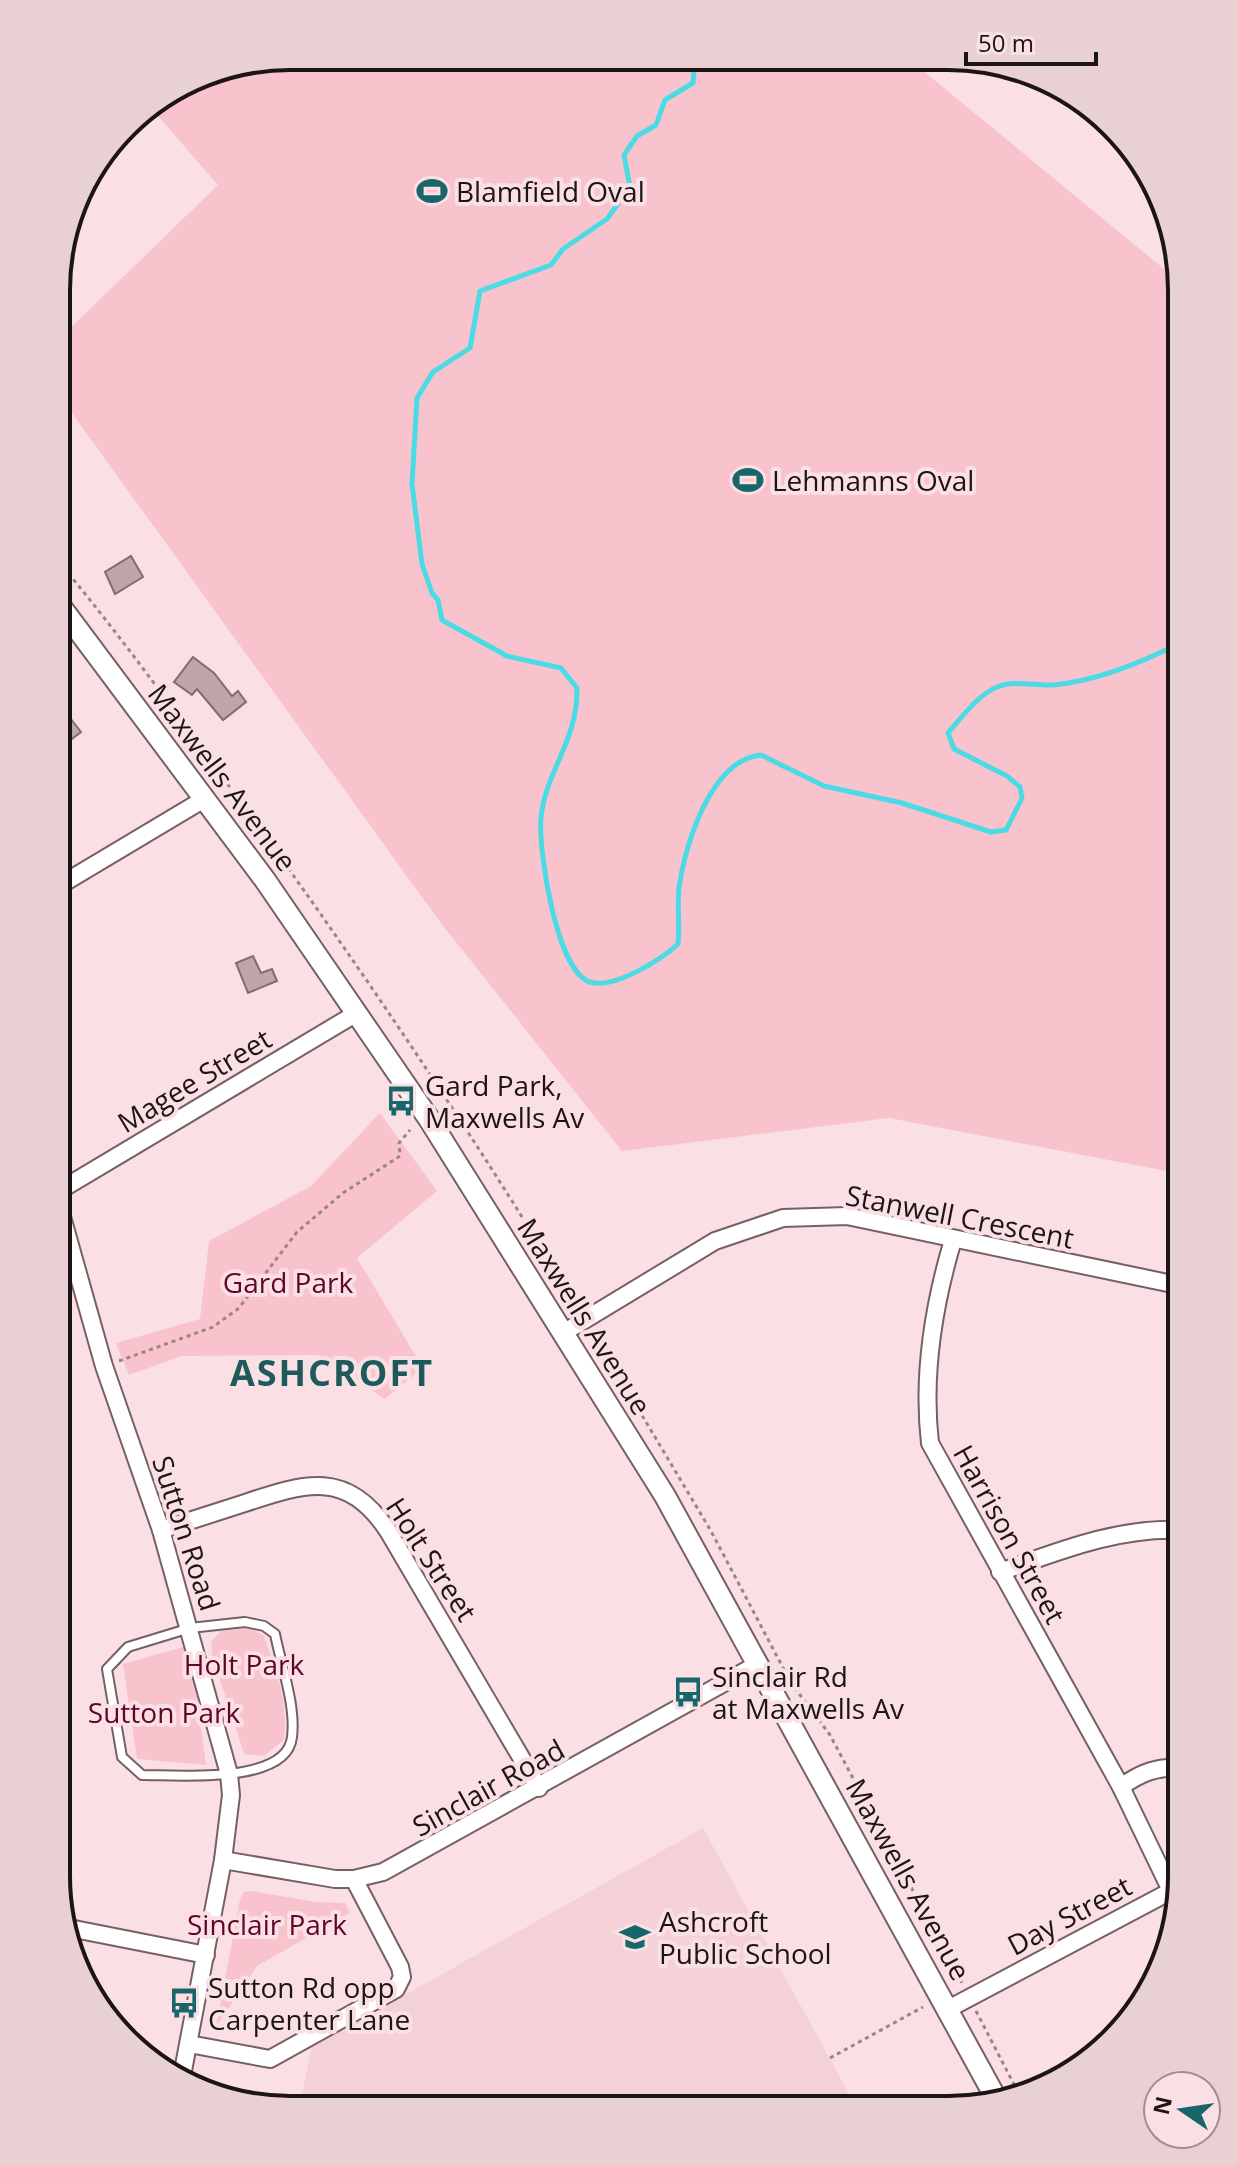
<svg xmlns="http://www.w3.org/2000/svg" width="1238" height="2166" viewBox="0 0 1238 2166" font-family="'Open Sans',sans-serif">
  <rect width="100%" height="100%" fill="#fae0e4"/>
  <polygon fill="#f3d1d6" points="703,1828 852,2099 833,2110 299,2108 312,2047"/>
  <g fill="#f8c3cc">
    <polygon points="290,56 910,60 1181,283 1182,1174 889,1118 622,1151 440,922 58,394 58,340 218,185 151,108 201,74"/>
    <polygon points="380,1113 437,1191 357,1258 423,1368 385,1399 318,1355 182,1356 129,1375 116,1343 200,1319 209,1241 311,1186"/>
    <path d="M 249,1628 L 263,1635 C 276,1666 289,1706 284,1740 L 264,1756 L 244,1754 L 212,1655 L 211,1642 L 221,1631 Z"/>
    <polygon points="190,1645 206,1765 137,1759 123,1664"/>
    <polygon points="251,1891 316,1902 345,1903 350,1913 257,1966 216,2027 240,1899 244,1892"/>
  </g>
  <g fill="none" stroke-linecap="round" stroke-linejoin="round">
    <path stroke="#4adbe4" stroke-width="5" d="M 695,59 L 693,83 L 665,100 L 656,125 L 637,136 L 624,155 L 630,187 L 607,219 L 563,249 L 551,265 L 480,291 L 470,348 L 433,372 L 417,398 L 412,484 L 422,564 L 432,593 L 438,600 L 442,620 L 507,656 L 561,668 L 577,688 C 578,741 546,770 541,817 C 538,849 556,971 590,982 C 613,990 662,959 678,944 C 680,925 677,907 679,888 C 685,844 711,760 761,755 L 824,786 L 902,803 L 991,832 L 1006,830 L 1022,798 L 1020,787 L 1007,776 L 954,749 L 948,733 C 961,718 979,694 997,687 C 1014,680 1035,686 1053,685 C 1098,681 1143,662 1182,642"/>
  </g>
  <g fill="#bea6aa" stroke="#826c6f" stroke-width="2">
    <polygon points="131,556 143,577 115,594 105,572"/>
    <polygon points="193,657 214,673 232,696 238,691 246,702 223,720 197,689 192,695 174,682"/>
    <polygon points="57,701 81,732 64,745 57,737"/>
    <polygon points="253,956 261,973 272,969 277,981 248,993 236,963"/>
  </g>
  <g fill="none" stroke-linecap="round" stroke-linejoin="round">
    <g stroke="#766063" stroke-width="12">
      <path id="service" d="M 245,1622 L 264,1626 L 275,1634 C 281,1665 296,1705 292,1737 C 287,1785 177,1775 142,1775 L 122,1757 L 107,1669 L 128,1647 L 190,1628 Z"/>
    </g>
    <g stroke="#766063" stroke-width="20">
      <g id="minor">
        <polyline points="57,887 206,798"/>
        <polyline points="57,1192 357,1013"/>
        <polyline points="57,1199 104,1366 161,1530 229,1774 231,1795 223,1860 182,2076"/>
        <path d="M 953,1240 C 933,1307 922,1374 930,1443 L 1121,1787 L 1177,1903"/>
        <polyline points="563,1333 715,1241 783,1218 847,1216 1182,1286"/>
        <path d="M 161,1530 C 189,1521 217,1512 245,1503 C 305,1483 347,1469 388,1531 L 539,1788"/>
        <path d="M 1000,1572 C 1059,1551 1118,1527 1182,1530"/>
        <path d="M 1121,1787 C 1140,1773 1157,1766 1182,1768"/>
        <polyline points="223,1860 335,1879 354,1879 383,1872 758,1664"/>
        <polyline points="64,1927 206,1955"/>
        <polyline points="950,2008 1171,1891"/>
        <polyline points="189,2044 270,2059 396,1989 402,1977 400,1967 354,1879"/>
      </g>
    </g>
    <g stroke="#766063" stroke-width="24">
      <polyline id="tertiary" points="58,603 265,880 429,1119 665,1496 998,2102"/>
    </g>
    <g stroke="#988688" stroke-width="3" stroke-dasharray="4 4" stroke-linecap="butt">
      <path d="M 58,561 C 122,637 179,717 237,797 C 357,962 471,1131 577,1306"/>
      <polyline points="593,1333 711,1531 791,1683 830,1735 962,1983"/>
      <polyline points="119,1361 213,1327 239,1308 297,1232 343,1193 400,1156 399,1143 410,1130"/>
      <polyline points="976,2011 1021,2098"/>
      <polyline points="830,2058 923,2007"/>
    </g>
    <use href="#service" stroke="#fff" stroke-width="8"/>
    <use href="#minor" stroke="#fff" stroke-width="16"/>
    <use href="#tertiary" stroke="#fff" stroke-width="20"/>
  </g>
  <defs>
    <g id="stadium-bare" transform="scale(2.4)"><path d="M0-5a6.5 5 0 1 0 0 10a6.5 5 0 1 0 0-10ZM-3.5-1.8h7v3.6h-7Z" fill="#18666a" stroke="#fae0e4" stroke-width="2.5" paint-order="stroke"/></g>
    <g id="bus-bare" transform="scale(2.4)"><path d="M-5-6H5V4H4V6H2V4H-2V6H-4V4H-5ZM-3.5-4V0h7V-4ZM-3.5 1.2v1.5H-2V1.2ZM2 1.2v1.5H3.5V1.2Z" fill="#18666a" stroke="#fae0e4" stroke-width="2.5" paint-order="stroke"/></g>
    <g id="school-bare" transform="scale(2.4)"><path d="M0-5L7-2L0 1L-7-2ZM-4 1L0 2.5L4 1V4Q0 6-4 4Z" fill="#18666a" stroke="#fae0e4" stroke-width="2.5" paint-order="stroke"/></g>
  </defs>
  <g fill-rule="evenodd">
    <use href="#stadium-bare" x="432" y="191"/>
    <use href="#stadium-bare" x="748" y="480"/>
    <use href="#bus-bare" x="401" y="1101"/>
    <use href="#bus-bare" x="688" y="1692"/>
    <use href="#school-bare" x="635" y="1937"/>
    <use href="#bus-bare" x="184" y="2003"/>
  </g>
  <g text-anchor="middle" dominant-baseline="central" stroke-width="8" stroke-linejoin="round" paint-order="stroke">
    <g font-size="28" fill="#1d1415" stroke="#fae0e4" text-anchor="start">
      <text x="456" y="191">Blamfield Oval</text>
      <text x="772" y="480">Lehmanns Oval</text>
      <text x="425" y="1085">Gard Park,<tspan x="425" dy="32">Maxwells Av</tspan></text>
      <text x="712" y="1676">Sinclair Rd<tspan x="712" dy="32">at Maxwells Av</tspan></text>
      <text x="659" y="1921">Ashcroft<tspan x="659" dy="32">Public School</tspan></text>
      <text x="208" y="1987">Sutton Rd opp<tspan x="208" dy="32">Carpenter Lane</tspan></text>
    </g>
    <g font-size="28" fill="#1d1415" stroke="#fae0e4">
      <text transform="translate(223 777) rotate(53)">Maxwells Avenue</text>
      <text transform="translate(194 1080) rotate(-31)">Magee Street</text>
      <text transform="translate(960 1216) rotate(11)">Stanwell Crescent</text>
      <text transform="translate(585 1316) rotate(58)">Maxwells Avenue</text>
      <text transform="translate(187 1533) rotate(72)">Sutton Road</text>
      <text transform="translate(1010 1534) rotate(61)">Harrison Street</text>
      <text transform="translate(432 1559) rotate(57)">Holt Street</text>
      <text transform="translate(488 1787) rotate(-29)">Sinclair Road</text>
      <text transform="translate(909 1879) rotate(61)">Maxwells Avenue</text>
      <text transform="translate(1069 1915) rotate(-28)">Day Street</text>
    </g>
    <g font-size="28" fill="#5f0527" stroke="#fae0e4">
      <text x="288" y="1282">Gard Park</text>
      <text x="244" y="1664">Holt Park</text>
      <text x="164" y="1712">Sutton Park</text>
      <text x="267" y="1924">Sinclair Park</text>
    </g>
    <g font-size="36" font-weight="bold" letter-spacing="2" fill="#1e595c" stroke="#fae0e4">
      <text x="332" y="1372">ASHCROFT</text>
    </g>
  </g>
  <path d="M0 0H1238V2166H0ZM290 70H948A220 220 0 0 1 1168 290V1876A220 220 0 0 1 948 2096H290A220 220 0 0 1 70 1876V290A220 220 0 0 1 290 70Z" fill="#e8d0d3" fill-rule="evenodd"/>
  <path fill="none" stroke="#1d1415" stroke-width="4" d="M290 70H948A220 220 0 0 1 1168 290V1876A220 220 0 0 1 948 2096H290A220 220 0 0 1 70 1876V290A220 220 0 0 1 290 70Z"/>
  <g transform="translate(1182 2110) rotate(283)"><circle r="38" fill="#fae0e4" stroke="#a28e91" stroke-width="2"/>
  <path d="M0-6L14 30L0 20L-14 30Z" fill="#18666a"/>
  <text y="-12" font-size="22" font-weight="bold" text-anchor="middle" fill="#1d1415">N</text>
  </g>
  <path d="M966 52v12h130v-12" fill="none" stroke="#1d1415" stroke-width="4"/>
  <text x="978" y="52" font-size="24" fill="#1d1415" stroke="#fae0e4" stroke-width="6" paint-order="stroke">50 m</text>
</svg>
